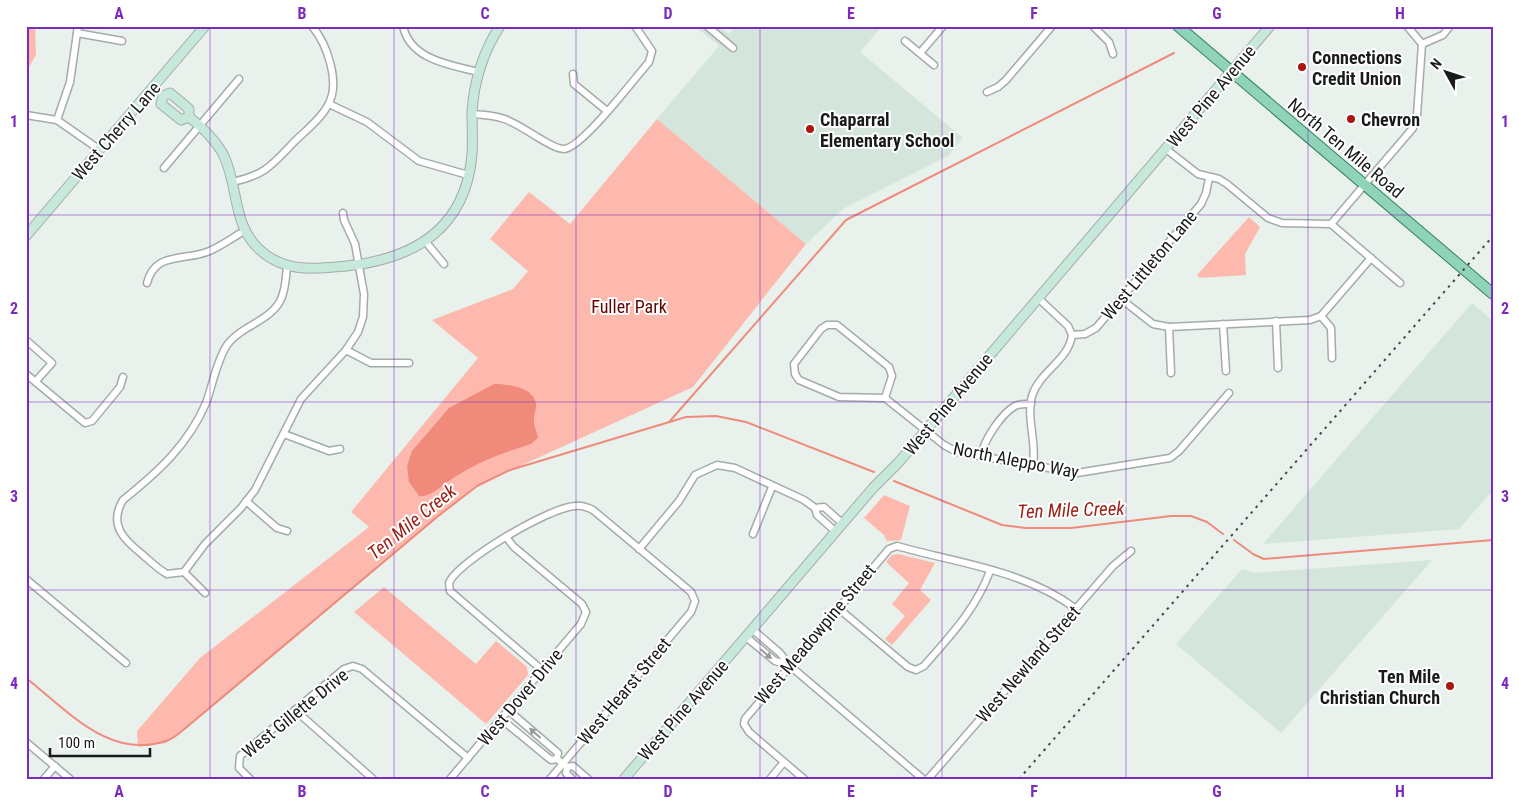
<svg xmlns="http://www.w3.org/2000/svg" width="1519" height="805" viewBox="0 0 1519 805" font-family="'Roboto Condensed',sans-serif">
  <rect width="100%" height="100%" fill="#e8f1ec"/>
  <g fill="#d4e5dc">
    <polygon points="695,26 719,26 729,34 736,26 882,26 860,52 963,138 948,156 843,209 806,244 657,119 719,46"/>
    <polygon points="1472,303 1493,321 1493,490 1459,529 1263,544"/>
    <polygon points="1432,560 1281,733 1176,644 1242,569 1254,573"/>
  </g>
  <g fill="#feb9ae">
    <polygon points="26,26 35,26 36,55 26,72"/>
    <polygon points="657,119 806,244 693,387 474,487 204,714 166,743 138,747 137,731 200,658 369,527 351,512 478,358 432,320 513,289 528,271 490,239 529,192 570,224"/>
    <polygon points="1249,217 1260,227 1245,254 1246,275 1200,278 1197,275"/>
    <polygon points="884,495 910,506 901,540 887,541 884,535 864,518"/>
    <polygon points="898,554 935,563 920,590 931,600 892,645 885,639 905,616 892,604 909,583 886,562 892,555"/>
    <polygon points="384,587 476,664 496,641 527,667 528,675 486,724 354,612"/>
  </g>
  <path fill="#f08b7c" d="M 494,384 C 507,384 533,387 536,403 C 537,408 534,413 534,419 C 533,425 537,432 538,438 L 531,444 C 501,453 475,463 449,481 C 442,486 429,498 419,496 L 409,482 L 407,466 L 412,451 L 449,408 Z"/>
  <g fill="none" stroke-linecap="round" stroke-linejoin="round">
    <g stroke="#f08b7c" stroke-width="2">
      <polyline points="670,421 846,220 1174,53"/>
      <polyline points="894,481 1002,525 1025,528 1071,528 1171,516 1191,516 1207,522 1223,534"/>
      <polyline points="1234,540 1253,554 1264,559 1493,540"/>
      <path d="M 26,678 C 67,710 109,760 166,741 C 174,739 182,731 188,726 L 437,517 L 477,486 L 510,470 L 686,417 L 716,416 L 746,422 L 874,472"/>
    </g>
    <g stroke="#a4aca8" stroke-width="9">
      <g id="street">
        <path d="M 403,26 C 410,60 451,65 478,72"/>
        <polyline points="707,26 733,48"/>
        <polyline points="1093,26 1109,42 1113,54"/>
        <polyline points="1407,26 1422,44"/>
        <polyline points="77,33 122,41"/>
        <polyline points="905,41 934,65"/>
        <polyline points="1422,44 1443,35 1450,26"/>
        <polyline points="920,53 943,26"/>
        <polyline points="573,74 574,84 607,111"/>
        <polyline points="987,92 998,87 1006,80 1052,26"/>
        <polyline points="329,104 367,122 419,161 468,175"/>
        <path d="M 472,114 C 508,116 510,121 539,138 C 546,142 556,149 564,149 C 582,148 635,78 649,62 L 652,51 L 635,26"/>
        <polyline points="26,115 57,120 100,150"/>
        <polyline points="57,120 70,82 78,26"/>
        <polyline points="1166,149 1198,174 1219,179 1227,184 1268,218 1282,223 1331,224 1400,283"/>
        <polyline points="164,168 239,79"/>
        <path d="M 232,182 C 265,175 271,166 294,142 C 305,131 321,119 328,105 C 341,83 327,44 312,26"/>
        <polyline points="1331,224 1413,128 1417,115 1422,44"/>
        <polyline points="425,241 444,264"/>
        <path d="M 287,266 C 284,304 280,309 247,328 C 239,333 232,338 227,345 C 216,362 213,384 206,403 C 188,445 158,472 123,500 C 108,525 124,540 143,555 C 151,562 158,569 167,574 L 184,572 L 205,544 L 241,508 L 255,490 L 301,399 L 346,350 L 358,332 L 363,317 L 364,294 L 355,244 L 344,220 L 343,213"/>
        <path d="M 147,283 C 155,252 182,261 207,252 C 220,247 232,238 244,231"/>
        <polyline points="1121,299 1153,324 1169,327 1310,320 1321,316"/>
        <polyline points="1321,316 1371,258"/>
        <polyline points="1321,316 1331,328 1332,358"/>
        <polyline points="1276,321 1278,368"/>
        <polyline points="1223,324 1226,371"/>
        <polyline points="1169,327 1171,373"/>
        <polyline points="1072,335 1085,334 1096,328 1201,204 1206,193 1209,178"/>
        <polyline points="26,340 52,363 36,381"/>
        <polyline points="346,350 371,363 409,363"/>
        <polyline points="26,374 85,423 92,421 120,387 123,377"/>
        <polyline points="885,398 892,376 889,367 837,325 827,325 821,329 794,364 795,374 799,380 839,397 885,398 944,445 957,452 1077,473 1170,458 1179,451 1229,393"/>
        <polyline points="284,434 329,451 340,449"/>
        <path d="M 981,456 C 984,440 1001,414 1015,406 C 1020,403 1026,404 1031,404"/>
        <path d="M 1033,465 C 1037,443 1026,418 1032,396 C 1039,372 1069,360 1072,335 L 1068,326 L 1038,298"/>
        <polyline points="246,501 277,528 287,531"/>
        <polyline points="836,532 817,515 815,508 824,507 843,524"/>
        <polyline points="753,534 772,487"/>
        <polyline points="639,549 679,501 695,475 717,465 735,468 804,500 815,508"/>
        <polyline points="184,572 205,593"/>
        <polyline points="26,579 126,663"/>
        <path d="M 838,608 L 908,667 L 916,670 L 924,666 C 950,636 976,609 990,571"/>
        <polyline points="752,629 780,653 789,665 923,779"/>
        <polyline points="746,637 775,661 789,665"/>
        <path d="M 542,670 L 450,591 L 449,583 C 458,561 550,507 575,506 C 582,505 587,507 593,510 L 691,592 L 695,601 L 691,612 L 550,779"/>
        <polyline points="295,710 373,779"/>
        <polyline points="508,710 558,753 557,759"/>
        <polyline points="501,719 551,760 557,759 567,767 573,766 588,779"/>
        <polyline points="26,742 70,779"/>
        <polyline points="567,767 566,773 572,779"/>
        <polyline points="44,779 55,766"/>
        <polyline points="250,779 239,768 240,756 344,669 353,666 362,669 468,758"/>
        <polyline points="450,779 581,624 586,612 582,604 514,547 506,537"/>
        <polyline points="770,779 784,762"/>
        <path d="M 804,779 L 749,732 L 744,724 L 745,719 L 889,549 L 897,546 C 956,563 1025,570 1076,609"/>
        <polyline points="928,779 1113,566 1131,551"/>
      </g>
    </g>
    <g stroke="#a4aca8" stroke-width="11">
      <g id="secondary">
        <polygon points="170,93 189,109 189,117 181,120 161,104 163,96"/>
        <path d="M 189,117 C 203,128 216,140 224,156 C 239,188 232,225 260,250 C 285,273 315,269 346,266 C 415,259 466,228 472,154 C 473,140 472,126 472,112 C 474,81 483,52 500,26"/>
        <polyline points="26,236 205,26"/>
        <polyline points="624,779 873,488 898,463 1270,26"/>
      </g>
    </g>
    <g stroke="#358061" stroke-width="12">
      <polyline id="primary" points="1178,26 1493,294"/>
    </g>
    <use href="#street" stroke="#fff" stroke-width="6"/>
    <use href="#secondary" stroke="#c7e9db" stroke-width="9"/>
    <use href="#primary" stroke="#8fd4b8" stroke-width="10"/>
    <polyline stroke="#434744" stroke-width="2" stroke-dasharray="2.5 5" stroke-linecap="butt" points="1019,779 1493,236"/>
  </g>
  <defs><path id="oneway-solid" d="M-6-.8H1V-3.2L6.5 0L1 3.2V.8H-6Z" transform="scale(1.25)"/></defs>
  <g fill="#979898">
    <use href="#oneway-solid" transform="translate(766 654) rotate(41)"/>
    <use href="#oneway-solid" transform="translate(535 733) rotate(-139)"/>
  </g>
  <path fill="none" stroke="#7b2cbf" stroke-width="1" stroke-opacity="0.55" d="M 210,26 L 210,779M 394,26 L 394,779M 576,26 L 576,779M 760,26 L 760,779M 942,26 L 942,779M 1126,26 L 1126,779M 1308,26 L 1308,779M 26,215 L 1493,215M 26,402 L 1493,402M 26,590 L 1493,590"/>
  <g fill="#a9170f" stroke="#fff" stroke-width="2">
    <circle cx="1302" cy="67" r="5"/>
    <circle cx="1351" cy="119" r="5"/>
    <circle cx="810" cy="129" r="5"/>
    <circle cx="1450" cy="686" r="5"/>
  </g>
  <g text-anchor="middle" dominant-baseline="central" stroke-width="4" stroke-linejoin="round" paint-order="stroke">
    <g font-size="18" font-weight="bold" fill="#181b19" stroke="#fff" text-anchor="start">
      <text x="1312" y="57">Connections<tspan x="1312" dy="21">Credit Union</tspan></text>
      <text x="820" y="119">Chaparral<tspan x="820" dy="21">Elementary School</tspan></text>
      <text x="1361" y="119">Chevron</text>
      <text x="1440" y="676" text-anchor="end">Ten Mile<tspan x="1440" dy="21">Christian Church</tspan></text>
    </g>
    <g font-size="18" fill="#181b19" stroke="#fff">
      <text transform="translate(1211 96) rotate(-50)">West Pine Avenue</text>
      <text transform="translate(116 131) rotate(-49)">West Cherry Lane</text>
      <text transform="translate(1346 148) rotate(40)">North Ten Mile Road</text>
      <text transform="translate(1149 265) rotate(-50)">West Littleton Lane</text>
      <text transform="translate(948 404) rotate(-50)">West Pine Avenue</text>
      <text transform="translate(1016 460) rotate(11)">North Aleppo Way</text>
      <text transform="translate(815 634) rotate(-50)">West Meadowpine Street</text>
      <text transform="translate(1028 664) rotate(-49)">West Newland Street</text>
      <text transform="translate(624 691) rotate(-50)">West Hearst Street</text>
      <text transform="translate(520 697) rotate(-50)">West Dover Drive</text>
      <text transform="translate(683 710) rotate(-49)">West Pine Avenue</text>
      <text transform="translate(295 713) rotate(-39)">West Gillette Drive</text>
    </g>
    <g font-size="18" fill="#610301" stroke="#fff">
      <text x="629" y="306">Fuller Park</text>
    </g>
    <g font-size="19" font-style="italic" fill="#992218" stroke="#fff">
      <text transform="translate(1071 510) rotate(-2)">Ten Mile Creek</text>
      <text transform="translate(412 522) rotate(-39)">Ten Mile Creek</text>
    </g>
  </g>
  <rect width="1519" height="805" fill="none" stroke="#ffffff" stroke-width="55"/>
  <g transform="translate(1446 72) rotate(310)" stroke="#ffffff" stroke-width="4" paint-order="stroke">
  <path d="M0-4L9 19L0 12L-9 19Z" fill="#181b19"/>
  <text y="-8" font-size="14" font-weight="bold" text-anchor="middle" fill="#181b19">N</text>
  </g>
  <path d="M50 748v8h100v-8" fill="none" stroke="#181b19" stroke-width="2.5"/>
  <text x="58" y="748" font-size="15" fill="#181b19" stroke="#ffffff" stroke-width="4" paint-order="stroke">100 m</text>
  <rect x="28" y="28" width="1464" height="750" fill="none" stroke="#7b2cbf" stroke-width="2"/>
  <g font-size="16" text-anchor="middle" font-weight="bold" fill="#7b2cbf">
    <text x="119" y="19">A</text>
    <text x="302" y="19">B</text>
    <text x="485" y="19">C</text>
    <text x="668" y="19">D</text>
    <text x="851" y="19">E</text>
    <text x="1034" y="19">F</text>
    <text x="1217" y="19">G</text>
    <text x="1400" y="19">H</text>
    <text x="14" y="127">1</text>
    <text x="1505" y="127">1</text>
    <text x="14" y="314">2</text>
    <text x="1505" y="314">2</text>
    <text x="14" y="502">3</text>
    <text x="1505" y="502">3</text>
    <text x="14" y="689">4</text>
    <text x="1505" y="689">4</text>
    <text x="119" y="797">A</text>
    <text x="302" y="797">B</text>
    <text x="485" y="797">C</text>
    <text x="668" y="797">D</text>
    <text x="851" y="797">E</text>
    <text x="1034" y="797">F</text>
    <text x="1217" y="797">G</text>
    <text x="1400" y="797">H</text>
  </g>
</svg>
